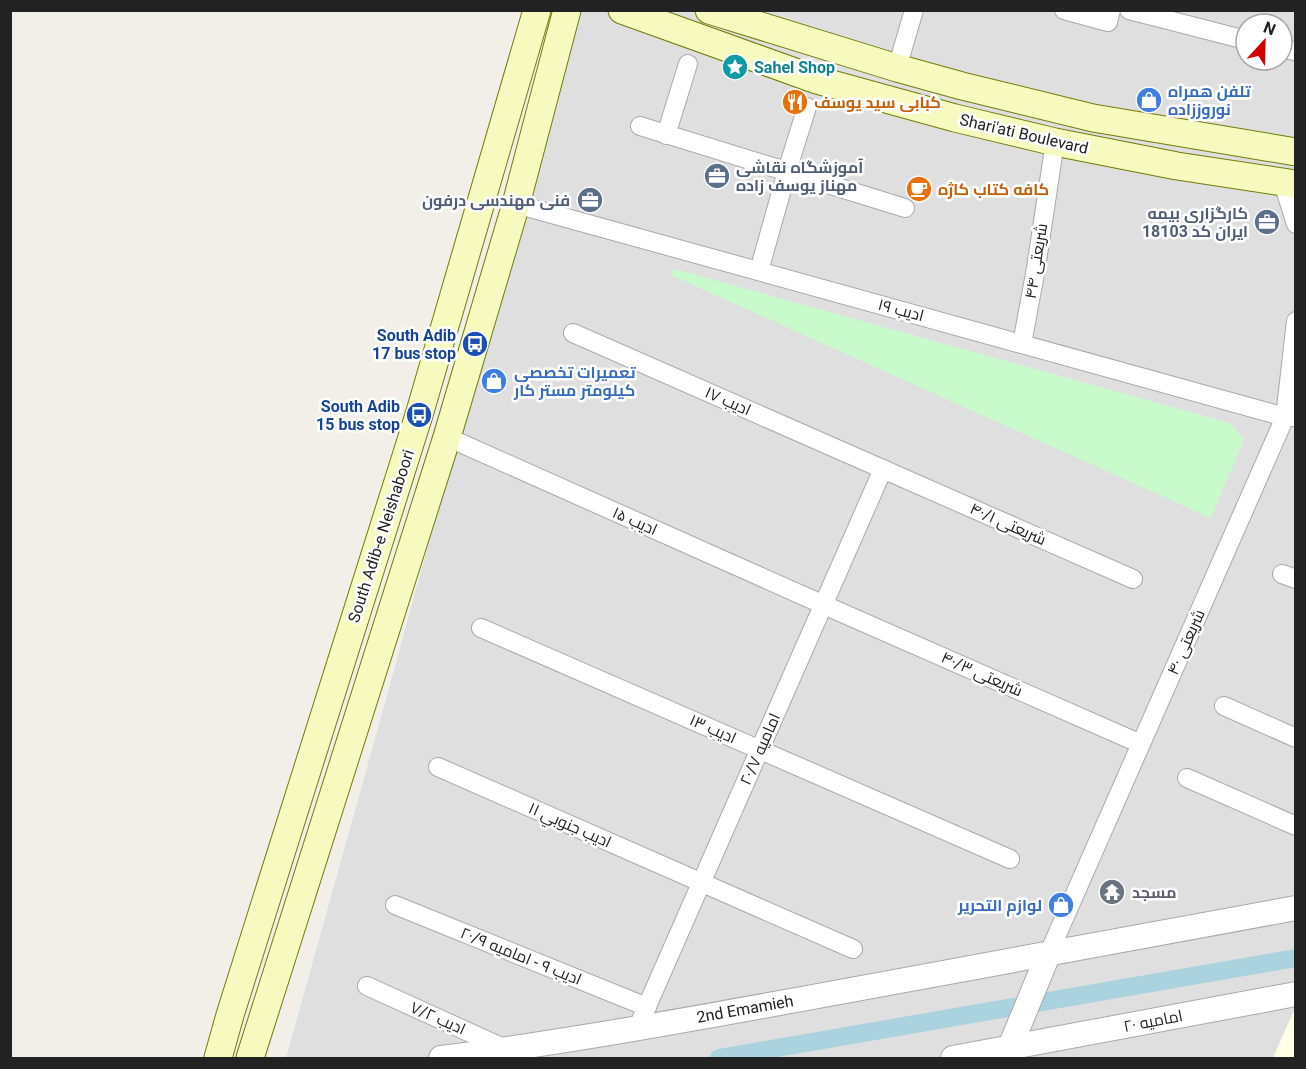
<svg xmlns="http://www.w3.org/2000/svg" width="1306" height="1069" viewBox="0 0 1306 1069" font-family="Roboto,Cairo,sans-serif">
  <rect width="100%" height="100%" fill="#f2efe9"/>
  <path fill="#e0dfdf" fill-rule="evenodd" d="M 545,11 L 1295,11 L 1295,1058 L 286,1058 L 390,685 L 485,336 L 577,25 ZM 1246,24 L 1282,24 L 1282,60 L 1246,60 Z"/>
  <polygon fill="#ffffe5" points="1295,1008 1295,1058 1273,1058"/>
  <polygon fill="#c8facc" points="675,269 1230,423 1244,439 1211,518 671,275"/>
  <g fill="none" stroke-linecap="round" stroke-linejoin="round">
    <polyline stroke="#aad3df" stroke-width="18" points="719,1058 1296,958"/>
    <g stroke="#a9a9a9" stroke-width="20">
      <g id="minor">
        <polyline points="1064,10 1108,22 1111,10"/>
        <polyline points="1129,10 1246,40"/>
        <polyline points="1282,49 1296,51"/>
        <polyline points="897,68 914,10"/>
        <polyline points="640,126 905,208"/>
        <polyline points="666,135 688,64"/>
        <polyline points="1283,183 1296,224"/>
        <polyline points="516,204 1285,417 1296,417"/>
        <polyline points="759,271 787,171 807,107"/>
        <polyline points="573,333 1133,579"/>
        <polyline points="1022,344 1036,268 1055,142"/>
        <polyline points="447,437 824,605 1141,744"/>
        <polyline points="1282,574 1296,579"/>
        <polyline points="481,628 1010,859"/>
        <polyline points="1224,706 1296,738"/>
        <polyline points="438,767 853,949"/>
        <polyline points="1187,778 1296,826"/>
        <polyline points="395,905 647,1007"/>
        <polyline points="1048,955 1285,417 1296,321"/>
        <polyline points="367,986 508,1050"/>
        <polyline points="637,1029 883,469"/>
      </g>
    </g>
    <g stroke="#a9a9a9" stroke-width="26">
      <g id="tertiary">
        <polyline points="1010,1047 1048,955"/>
        <path d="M 441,1058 C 567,1042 692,1019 818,996 C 977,968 1136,938 1296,908"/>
        <polyline points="953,1058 1296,994"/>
      </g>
    </g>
    <g stroke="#707d05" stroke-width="29">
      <g id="secondary">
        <polyline points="622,10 817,80 955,118 1055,142 1177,166 1296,184"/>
        <polyline points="709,10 897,68 962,86 1093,118 1296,152"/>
        <polyline points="218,1058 230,1015 419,415 537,10"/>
        <polyline points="250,1058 447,437 516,204 567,10"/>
      </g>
    </g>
    <use href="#minor" stroke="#fff" stroke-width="18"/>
    <use href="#tertiary" stroke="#fff" stroke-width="24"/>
    <use href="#secondary" stroke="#f7fabf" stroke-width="27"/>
  </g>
  <defs>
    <g id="sight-disc" transform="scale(1.35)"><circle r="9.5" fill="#0f9aa8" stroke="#fff"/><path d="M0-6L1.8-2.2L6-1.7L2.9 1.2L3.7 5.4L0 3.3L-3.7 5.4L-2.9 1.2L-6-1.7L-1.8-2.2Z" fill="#fff"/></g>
    <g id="shop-disc" transform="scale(1.35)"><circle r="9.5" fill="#3f7fe0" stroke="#fff"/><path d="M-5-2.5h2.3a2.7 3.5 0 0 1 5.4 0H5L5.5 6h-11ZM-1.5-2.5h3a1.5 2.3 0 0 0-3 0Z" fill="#fff"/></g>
    <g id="restaurant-disc" transform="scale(1.35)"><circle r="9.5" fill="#e8710a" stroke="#fff"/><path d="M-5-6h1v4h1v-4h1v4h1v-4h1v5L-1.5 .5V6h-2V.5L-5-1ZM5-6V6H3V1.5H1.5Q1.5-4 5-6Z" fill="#fff"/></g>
    <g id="office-disc" transform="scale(1.35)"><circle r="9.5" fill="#5c6f8a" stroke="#fff"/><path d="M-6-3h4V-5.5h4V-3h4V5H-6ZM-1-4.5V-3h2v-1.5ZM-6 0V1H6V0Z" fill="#fff"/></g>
    <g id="cafe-disc" transform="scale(1.35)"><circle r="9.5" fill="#e8710a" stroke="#fff"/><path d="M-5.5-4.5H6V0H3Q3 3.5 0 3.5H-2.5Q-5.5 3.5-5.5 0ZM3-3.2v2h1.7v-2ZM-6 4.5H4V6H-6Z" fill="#fff"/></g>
    <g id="bus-disc" transform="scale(1.35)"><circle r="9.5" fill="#1a4fb4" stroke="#fff"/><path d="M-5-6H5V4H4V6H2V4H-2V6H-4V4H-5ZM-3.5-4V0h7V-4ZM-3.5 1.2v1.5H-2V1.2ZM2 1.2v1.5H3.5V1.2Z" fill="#fff"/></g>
    <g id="temple-disc" transform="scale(1.35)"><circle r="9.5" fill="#6b7280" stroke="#fff"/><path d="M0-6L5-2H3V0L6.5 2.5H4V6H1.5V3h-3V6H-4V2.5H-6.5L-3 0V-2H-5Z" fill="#fff"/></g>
  </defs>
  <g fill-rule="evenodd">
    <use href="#sight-disc" x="735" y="67"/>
    <use href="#shop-disc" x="1149" y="100"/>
    <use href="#restaurant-disc" x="795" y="102"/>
    <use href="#office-disc" x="717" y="176"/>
    <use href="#cafe-disc" x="919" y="189"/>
    <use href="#office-disc" x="590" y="200"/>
    <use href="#office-disc" x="1267" y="222"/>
    <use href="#bus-disc" x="475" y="344"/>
    <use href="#shop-disc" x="494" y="381"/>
    <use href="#bus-disc" x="419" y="415"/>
    <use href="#temple-disc" x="1112" y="892"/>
    <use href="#shop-disc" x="1061" y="905"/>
  </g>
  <g text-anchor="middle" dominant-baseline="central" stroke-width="5" stroke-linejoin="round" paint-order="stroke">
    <g font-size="16" font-weight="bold" fill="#0d838f" stroke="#fff" text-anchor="start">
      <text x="754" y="67">Sahel Shop</text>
    </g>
    <g font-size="16" font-weight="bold" fill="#366cbe" stroke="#fff" text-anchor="start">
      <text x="1168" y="91">تلفن همراه<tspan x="1168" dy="18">نوروززاده</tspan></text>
      <text x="514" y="372">تعمیرات تخصصی<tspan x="514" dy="18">کیلومتر مستر کار</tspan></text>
      <text x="1042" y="905" text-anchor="end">لوازم التحریر</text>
    </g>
    <g font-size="16" font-weight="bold" fill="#c56008" stroke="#fff" text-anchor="start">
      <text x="814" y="102">کبابی سید یوسف</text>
      <text x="938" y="189">کافه کتاب کاژه</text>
    </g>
    <g font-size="16" fill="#222" stroke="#fff">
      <text transform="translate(1024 134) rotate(13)">Shari'ati Boulevard</text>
      <text transform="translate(1036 261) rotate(-81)">شریعتی ۴۴</text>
      <text transform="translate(901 310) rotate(15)">ادیب ۱۹</text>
      <text transform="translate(728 401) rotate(24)">ادیب ۱۷</text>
      <text transform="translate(635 521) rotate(24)">ادیب ۱۵</text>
      <text transform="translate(1008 524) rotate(24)">شریعتی ۴۰/۱</text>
      <text transform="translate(381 536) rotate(-72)">South Adib-e Neishaboori</text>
      <text transform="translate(1186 642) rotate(-66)">شریعتی ۴۰</text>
      <text transform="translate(982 674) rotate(24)">شریعتی ۴۰/۳</text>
      <text transform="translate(713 729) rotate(24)">ادیب ۱۳</text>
      <text transform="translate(760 749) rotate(-66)">امامیه ۲۰/۷</text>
      <text transform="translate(570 825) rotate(24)">ادیب جنوبي ١١</text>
      <text transform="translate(521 956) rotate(22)">ادیب ۹ - امامیه ۲۰/۹</text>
      <text transform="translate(745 1009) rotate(-10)">2nd Emamieh</text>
      <text transform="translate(438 1018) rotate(24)">ادیب ۷/۲</text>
      <text transform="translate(1153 1021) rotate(-11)">امامیه ۲۰</text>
    </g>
    <g font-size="16" font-weight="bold" fill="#4e5e75" stroke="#fff" text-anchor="end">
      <text x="736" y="167" text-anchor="start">آموزشگاه نقاشی<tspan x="736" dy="18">مهناز یوسف زاده</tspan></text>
      <text x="570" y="200">فنی مهندسی درفون</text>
      <text x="1248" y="213">کارگزاری بیمه<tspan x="1248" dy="18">ایران کد 18103</tspan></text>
    </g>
    <g font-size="16" font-weight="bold" fill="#164399" stroke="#fff" text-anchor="end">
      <text x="456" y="335">South Adib<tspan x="456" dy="18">17 bus stop</tspan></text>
      <text x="400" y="406">South Adib<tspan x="400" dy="18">15 bus stop</tspan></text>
    </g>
    <g font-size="16" font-weight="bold" fill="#5b616d" stroke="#fff" text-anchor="start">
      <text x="1132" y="892">مسجد</text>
    </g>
  </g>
  <rect width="1306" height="1069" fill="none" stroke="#222222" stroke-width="24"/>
  <g transform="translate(1264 42) rotate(22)"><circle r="28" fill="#ffffff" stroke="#a7a7a7" stroke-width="1.5"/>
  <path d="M0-4.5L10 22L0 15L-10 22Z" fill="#d40000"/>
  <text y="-9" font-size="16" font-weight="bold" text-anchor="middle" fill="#222222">N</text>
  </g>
</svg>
